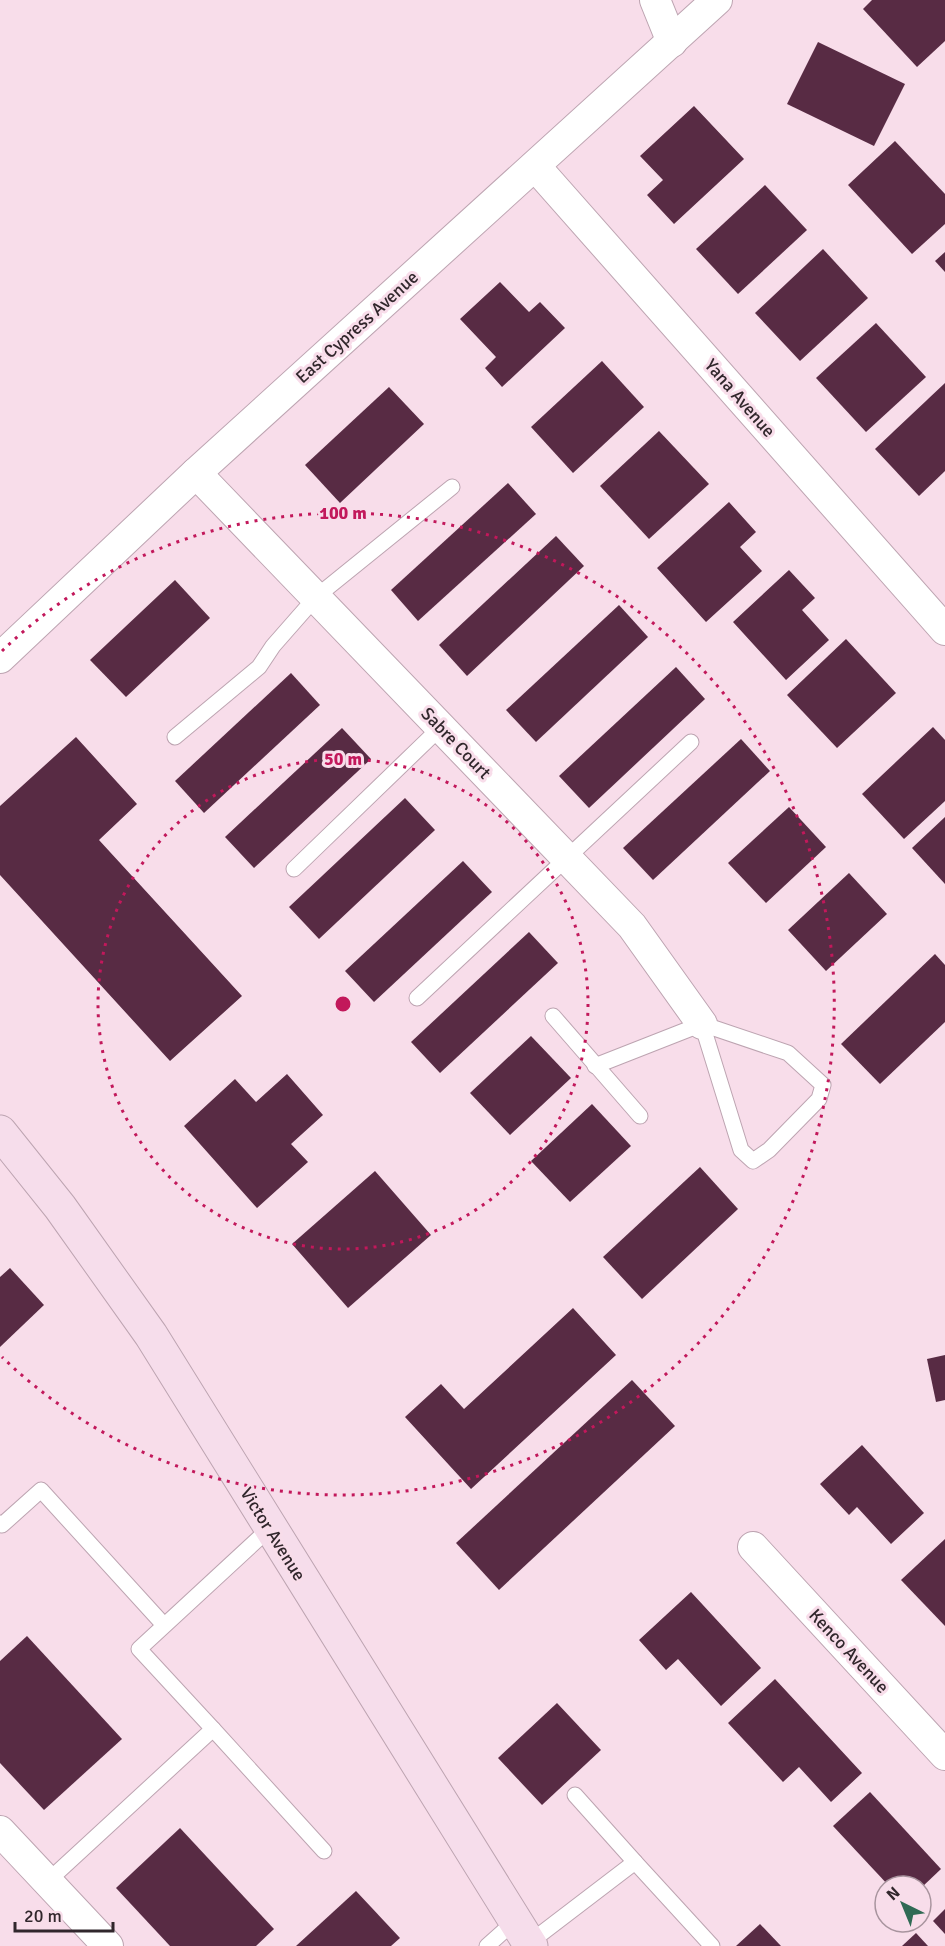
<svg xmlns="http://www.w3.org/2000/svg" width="945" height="1946" viewBox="0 0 945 1946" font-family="Signika,sans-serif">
  <rect width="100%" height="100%" fill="#f8ddea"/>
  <g fill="#582b44">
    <polygon points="872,0 945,0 945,41 917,67 863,9"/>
    <polygon points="818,42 905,84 874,146 787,104"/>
    <polygon points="694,106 744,159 674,224 647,195 663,180 640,156"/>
    <polygon points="895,141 945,194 945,224 912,254 848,185"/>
    <polygon points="765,185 807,230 738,294 696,249"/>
    <polygon points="823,249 868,298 800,361 755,313"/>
    <polygon points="945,252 945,272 935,261"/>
    <polygon points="500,282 529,312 540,302 565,328 502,387 485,368 496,357 460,319"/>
    <polygon points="876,323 926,377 866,432 816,378"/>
    <polygon points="602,361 644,407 573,473 531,427"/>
    <polygon points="945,383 945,471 919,496 875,449"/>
    <polygon points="389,387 424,424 340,503 305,465"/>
    <polygon points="659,431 709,484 649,539 600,486"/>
    <polygon points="508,483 536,514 418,621 391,590"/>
    <polygon points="729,502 756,532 740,547 762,571 706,622 657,568"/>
    <polygon points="556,536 584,566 467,676 439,645"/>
    <polygon points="789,570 815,598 802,610 829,640 786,680 733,622"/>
    <polygon points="175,580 210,618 126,697 90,660"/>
    <polygon points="619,605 648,637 536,742 506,710"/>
    <polygon points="846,639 896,693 837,748 787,695"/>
    <polygon points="676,667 705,699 589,808 559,776"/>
    <polygon points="291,673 320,705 204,813 175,781"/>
    <polygon points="933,727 945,740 945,801 904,839 862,794"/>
    <polygon points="342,728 371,759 254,868 225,837"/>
    <polygon points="76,737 137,804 99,840 242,996 170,1061 0,875 0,806"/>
    <polygon points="741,739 770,771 653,880 623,848"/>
    <polygon points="405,798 435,830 319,939 289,907"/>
    <polygon points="789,807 826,847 766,903 728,863"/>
    <polygon points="945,817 945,884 912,848"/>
    <polygon points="463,861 492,892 374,1002 345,971"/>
    <polygon points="849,873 887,914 826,971 788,930"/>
    <polygon points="529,932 558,963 440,1073 411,1042"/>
    <polygon points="935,954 945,965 945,1022 880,1084 841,1044"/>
    <polygon points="531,1036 571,1078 510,1135 470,1093"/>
    <polygon points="287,1074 323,1115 291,1144 308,1162 257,1208 184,1126 235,1079 256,1102"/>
    <polygon points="592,1104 631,1146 570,1202 531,1161"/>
    <polygon points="700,1167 738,1209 642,1299 603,1257"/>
    <polygon points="375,1171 431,1235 348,1308 292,1244"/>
    <polygon points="10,1268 44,1305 0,1347 0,1277"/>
    <polygon points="573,1308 616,1355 471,1489 405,1417 441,1384 464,1409"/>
    <polygon points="945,1355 945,1400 936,1402 927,1359"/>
    <polygon points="632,1380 675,1426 499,1590 456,1543"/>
    <polygon points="862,1445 924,1513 891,1544 857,1507 849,1515 820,1484"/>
    <polygon points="945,1539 945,1626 901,1580"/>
    <polygon points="691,1592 761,1668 721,1706 678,1659 666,1670 639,1640"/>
    <polygon points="27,1636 122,1739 44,1810 0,1763 0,1661"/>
    <polygon points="775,1679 862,1773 831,1802 799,1767 783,1782 728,1723"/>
    <polygon points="557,1703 601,1750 542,1805 498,1758"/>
    <polygon points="870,1792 941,1869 921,1888 889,1886 833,1826"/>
    <polygon points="180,1828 274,1929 256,1946 170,1946 116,1888"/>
    <polygon points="356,1891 400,1938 391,1946 296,1946"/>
    <polygon points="945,1909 945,1934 933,1921"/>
    <polygon points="760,1924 781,1946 736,1946"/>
    <polygon points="916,1933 928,1946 902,1946"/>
  </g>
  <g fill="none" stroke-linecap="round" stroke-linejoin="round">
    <g stroke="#bda4b1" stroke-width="17">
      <g id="service">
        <polyline points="175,737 259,667 273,646 316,597 452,487"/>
        <polyline points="294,869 441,727"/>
        <polyline points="417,998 691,742"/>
        <polyline points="553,1016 640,1116"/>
        <polyline points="595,1066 702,1024 788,1053 823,1085 819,1099 769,1150 753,1161 741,1150 702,1024"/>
        <polyline points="0,1523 2,1525 41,1490 163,1624"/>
        <polyline points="213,1729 139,1649 270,1528"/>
        <polyline points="575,1795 635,1862"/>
        <polyline points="48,1881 213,1729 324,1851"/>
        <polyline points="529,1943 635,1862 712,1946"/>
        <polyline points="487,1946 515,1921"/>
      </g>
    </g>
    <g stroke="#bda4b1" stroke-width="32">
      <g id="minor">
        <polyline points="655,0 672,42"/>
        <polyline points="535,166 945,630"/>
        <polyline points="196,473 632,926 702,1024"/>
        <polyline points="0,658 196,473 717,0"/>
        <polyline points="753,1547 945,1755"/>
        <polyline points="0,1831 108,1946"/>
      </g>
    </g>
    <g stroke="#bda4b1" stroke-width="35">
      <polyline id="secondary" points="0,1132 60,1207 151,1335 531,1946"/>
    </g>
    <use href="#service" stroke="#fff" stroke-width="15"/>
    <use href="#minor" stroke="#fff" stroke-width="30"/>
    <use href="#secondary" stroke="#f6ddeb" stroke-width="33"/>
  </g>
  <g fill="none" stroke="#c2185b" stroke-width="3" stroke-dasharray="3 6">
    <circle cx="343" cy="1004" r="245"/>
    <path d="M2 651A491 491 0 1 1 2 1357"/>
  </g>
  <g text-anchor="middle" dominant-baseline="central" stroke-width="6" stroke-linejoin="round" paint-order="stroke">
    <g font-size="18" fill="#31272c" stroke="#f8ddea">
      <text transform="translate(357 327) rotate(-42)">East Cypress Avenue</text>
      <text transform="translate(740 398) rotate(49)">Yana Avenue</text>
      <text transform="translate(456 743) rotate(46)">Sabre Court</text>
      <text transform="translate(273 1534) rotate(58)">Victor Avenue</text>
      <text transform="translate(849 1651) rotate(47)">Kenco Avenue</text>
    </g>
  </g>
  <circle cx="343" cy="1004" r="9" fill="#c2185b" stroke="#f8ddea" stroke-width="3"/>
  <g font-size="18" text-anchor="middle" font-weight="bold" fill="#c2185b" stroke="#f8ddea" stroke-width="6" stroke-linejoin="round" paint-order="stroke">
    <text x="343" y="519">100 m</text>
    <text x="343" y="765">50 m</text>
  </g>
  <g transform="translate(903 1904) rotate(317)"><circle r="28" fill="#f8ddea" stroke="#a8949e" stroke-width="1.5"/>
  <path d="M0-4.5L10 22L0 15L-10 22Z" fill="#2f6a54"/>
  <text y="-9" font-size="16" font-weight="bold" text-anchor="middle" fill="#31272c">N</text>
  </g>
  <path d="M15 1922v9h98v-9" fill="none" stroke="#31272c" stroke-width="3"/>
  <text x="24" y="1922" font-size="18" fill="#31272c" stroke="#f8ddea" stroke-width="4.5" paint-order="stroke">20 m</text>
</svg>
